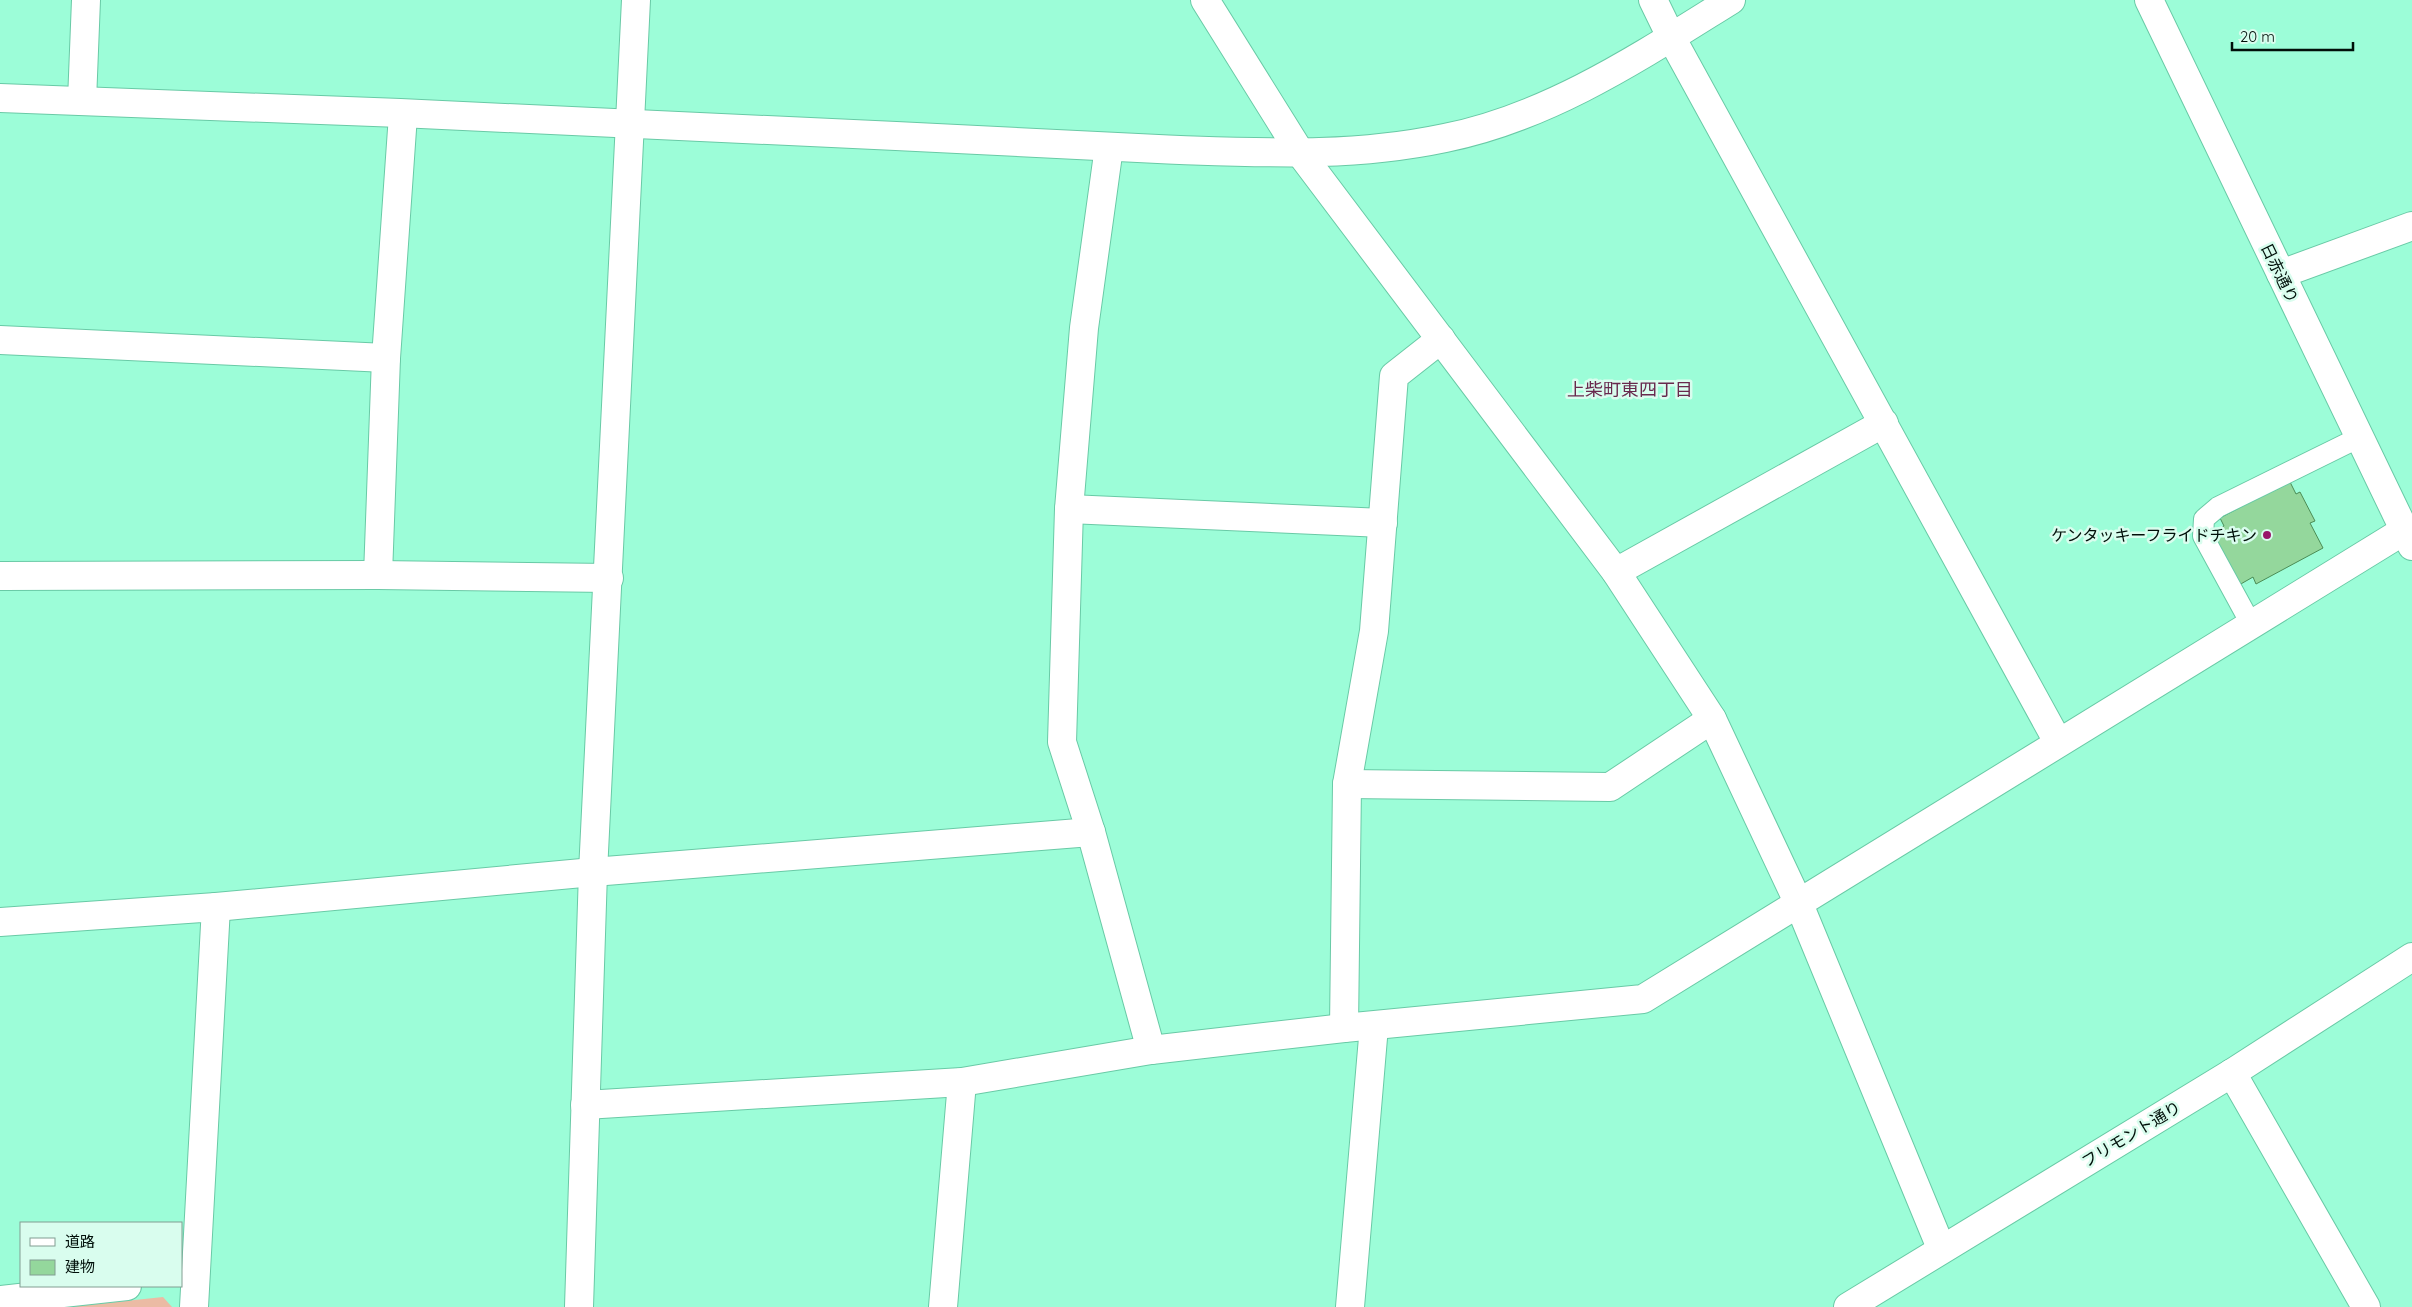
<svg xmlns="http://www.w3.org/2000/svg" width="2412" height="1307" viewBox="0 0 2412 1307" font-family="Quicksand,'Noto Sans JP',sans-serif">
  <rect width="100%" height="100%" fill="#9cfdd8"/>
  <polygon fill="#ebbba4" points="163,1297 172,1307 69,1307"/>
  <polygon fill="#94d79c" stroke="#4b8c55" points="2290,482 2296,494 2300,492 2315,521 2310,523 2323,548 2256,584 2253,577 2239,585 2213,538 2221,533 2219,529 2224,526 2220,518 2250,502 2274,483 2277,489"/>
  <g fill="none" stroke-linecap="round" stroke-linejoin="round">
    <g stroke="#69caa6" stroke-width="22">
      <polyline id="lane" points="2251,624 2203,536 2204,519 2218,507 2360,437"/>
    </g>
    <g stroke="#69caa6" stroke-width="30">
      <g id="street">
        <polyline points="1205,0 1301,154 1616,572 1712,719 1799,904 1941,1248"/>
        <polyline points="1653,0 1671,37 2058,742"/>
        <polyline points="82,101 86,0"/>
        <polyline points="1109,147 1084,328 1069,509 1062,742 1091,832 1151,1050"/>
        <polyline points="2281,274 2412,226"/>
        <polyline points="0,340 386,358"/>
        <polyline points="1069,509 1383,523"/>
        <polyline points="1616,572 1884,423"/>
        <polyline points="378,575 386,358 403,115"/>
        <polyline points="0,576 378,575 609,578"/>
        <polyline points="1347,784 1610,787 1712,719"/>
        <polyline points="216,907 593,872 1091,832"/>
        <polyline points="0,922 216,907 194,1307"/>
        <polyline points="1344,1028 1347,784 1374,631 1394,376 1441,339"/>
        <polyline points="2232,1073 2366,1307"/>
        <polyline points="585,1105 962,1082 1151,1050 1344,1028 1643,999 2405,530"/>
        <polyline points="0,1300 127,1286"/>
        <polyline points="943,1307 962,1082"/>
        <polyline points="1350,1307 1374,1026"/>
      </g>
    </g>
    <g stroke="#69caa6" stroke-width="30">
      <g id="secondary">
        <polyline points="2149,0 2412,546"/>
        <path d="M 0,98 C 299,108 597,121 896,136 C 990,141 1085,146 1180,150 C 1271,153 1355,157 1445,138 C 1550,117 1641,56 1731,0"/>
        <polyline points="579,1307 593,872 636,0"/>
        <polyline points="1848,1307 2232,1073 2412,957"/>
      </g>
    </g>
    <use href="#lane" stroke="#fff" stroke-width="20"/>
    <use href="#street" stroke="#fff" stroke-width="28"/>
    <use href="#secondary" stroke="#fff" stroke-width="28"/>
  </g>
  <circle fill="#99156a" stroke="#d9fdee" stroke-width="2" cx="2267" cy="535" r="5"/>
  <g text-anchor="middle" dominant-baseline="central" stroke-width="5" stroke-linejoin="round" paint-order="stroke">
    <g font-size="16" fill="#000f09" stroke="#d9fdee">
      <text transform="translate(2280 273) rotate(64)">日赤通り</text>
      <text transform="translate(2131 1134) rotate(-31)">フリモント通り</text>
    </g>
    <g font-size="16" fill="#000f09" stroke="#d9fdee" text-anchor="end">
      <text x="2257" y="535">ケンタッキーフライドチキン</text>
    </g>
    <g font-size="18" fill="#68294d" stroke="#d9fdee">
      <text x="1630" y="389">上柴町東四丁目</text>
    </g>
  </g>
  <rect x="20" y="1222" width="162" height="65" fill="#d9fdee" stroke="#829e92"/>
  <rect x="30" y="1238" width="25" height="8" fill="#ffffff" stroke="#829e92"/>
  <text x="65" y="1247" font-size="15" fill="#000f09">道路</text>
  <rect x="30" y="1260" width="25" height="15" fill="#94d79c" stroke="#829e92"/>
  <text x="65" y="1272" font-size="15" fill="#000f09">建物</text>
  <path d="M2232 42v8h121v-8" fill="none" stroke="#000f09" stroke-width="2.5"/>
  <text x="2240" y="42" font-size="15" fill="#000f09" stroke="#d9fdee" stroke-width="4" paint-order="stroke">20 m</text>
</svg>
